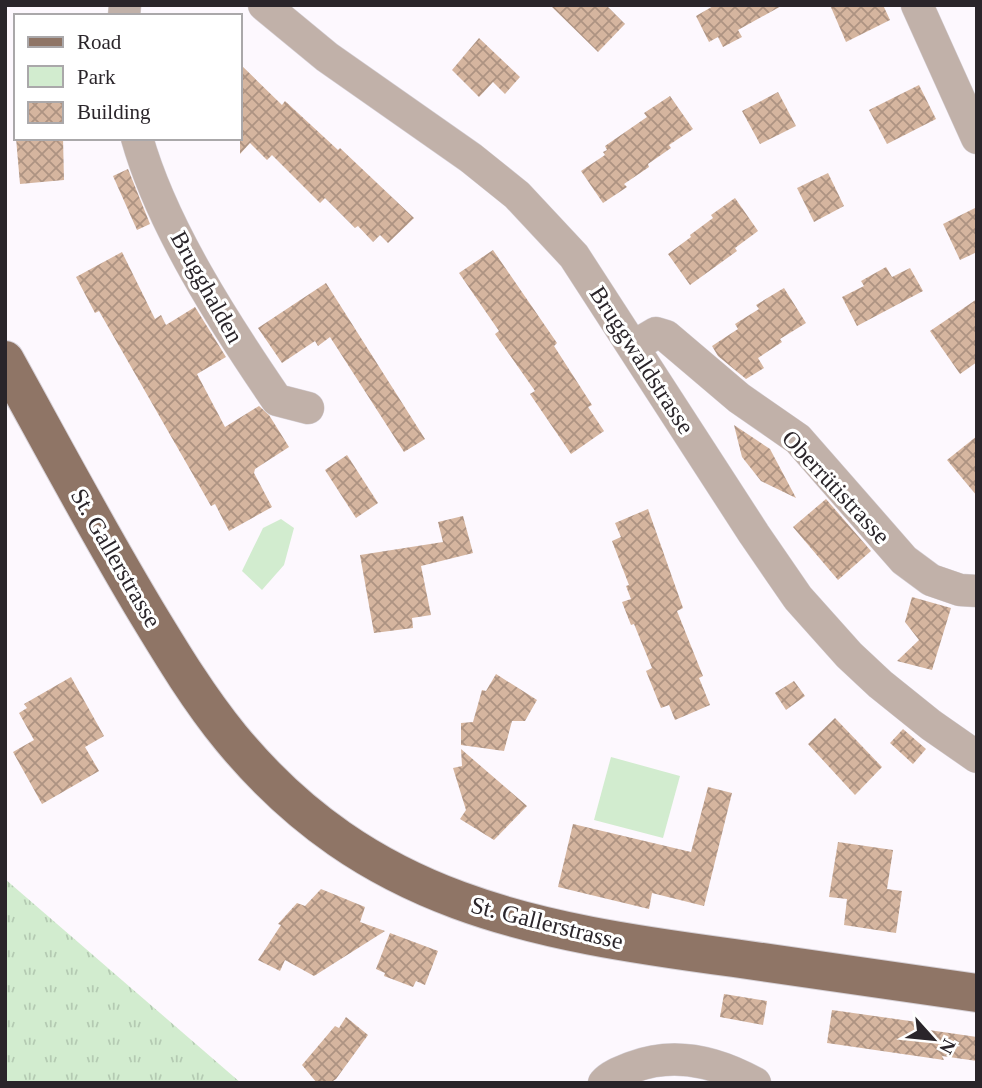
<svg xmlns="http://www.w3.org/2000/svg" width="982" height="1088" viewBox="0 0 982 1088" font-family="'Times New Roman',serif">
  <defs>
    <pattern id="grass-tufts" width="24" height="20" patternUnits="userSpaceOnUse" patternTransform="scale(1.75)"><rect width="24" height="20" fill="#d2eccf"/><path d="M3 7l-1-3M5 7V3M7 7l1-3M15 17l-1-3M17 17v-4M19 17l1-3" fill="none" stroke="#b4cab2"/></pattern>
    <pattern id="building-cross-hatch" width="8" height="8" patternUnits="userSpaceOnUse" patternTransform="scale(1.75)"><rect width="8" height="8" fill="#d5b59f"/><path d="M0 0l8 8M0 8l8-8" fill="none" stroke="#ad9382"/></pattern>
  </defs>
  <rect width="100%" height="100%" fill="#fdf8fe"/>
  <polygon fill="url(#grass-tufts)" points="5,879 241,1083 5,1083"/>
  <g fill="#d2eccf">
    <polygon points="281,519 294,528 284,565 262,590 242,571 263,528"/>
    <polygon points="611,757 680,776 663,838 594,820"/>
  </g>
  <g fill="url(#building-cross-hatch)">
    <polygon points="550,5 606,5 625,24 598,52"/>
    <polygon points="715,5 783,5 738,30 742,37 723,47 718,37 709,42 696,16"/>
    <polygon points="830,5 883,5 890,20 846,42"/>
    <polygon points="479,38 520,77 505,94 493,82 479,97 452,70"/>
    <polygon points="240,64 282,105 285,101 338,150 340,148 414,218 388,243 380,235 373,242 358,226 355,228 325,198 320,203 272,155 267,160 250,143 240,154"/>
    <polygon points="919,85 936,119 887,144 869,110"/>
    <polygon points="778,92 796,126 760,144 742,111"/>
    <polygon points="670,96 693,129 669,145 671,148 648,164 649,167 624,184 627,187 603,203 581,171 605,155 603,152 607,150 605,146 647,117 644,113"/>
    <polygon points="16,138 63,138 64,180 20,184"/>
    <polygon points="128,169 150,224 137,230 113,176"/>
    <polygon points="828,173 844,206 814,222 797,188"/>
    <polygon points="735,198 758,231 735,248 737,251 690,285 668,254 691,237 690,235 713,218 711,215"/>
    <polygon points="977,207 977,252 960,260 943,224"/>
    <polygon points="493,250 557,343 554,346 592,405 588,407 604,431 571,454 530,394 535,391 495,334 499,331 459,273"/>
    <polygon points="122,252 155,319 161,315 166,325 195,307 226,357 197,374 225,427 259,406 269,415 289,447 255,469 254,473 272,507 229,531 215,504 211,506 99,311 95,313 76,277"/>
    <polygon points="886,267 892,277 910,268 923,291 857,326 842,297 864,286 861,281"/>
    <polygon points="326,283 425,439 404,452 330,337 318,346 315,341 282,363 258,328"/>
    <polygon points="784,288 806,323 780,339 782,342 758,358 764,368 746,379 718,356 712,346 738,329 735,324 759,309 756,305"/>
    <polygon points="977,299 977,362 960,374 930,331"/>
    <polygon points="734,425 770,449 796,498 761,481 742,457"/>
    <polygon points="977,436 977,496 947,460"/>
    <polygon points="347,455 378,503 356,518 325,470"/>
    <polygon points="826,499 871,551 838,580 793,527"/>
    <polygon points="648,509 683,608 677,611 703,676 699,678 710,705 675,720 669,705 661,708 646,671 652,668 634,624 631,625 622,602 631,599 626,586 629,585 612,541 621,537 615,523"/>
    <polygon points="463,516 473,553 421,566 431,615 412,618 413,628 374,633 360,555 443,542 438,522"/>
    <polygon points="912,597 951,608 932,670 897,661 919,640 905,622"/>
    <polygon points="496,674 537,700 525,721 512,721 504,751 461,745 461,723 473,722 482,690 486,691"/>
    <polygon points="71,677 104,736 85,747 99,771 42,804 13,752 34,740 19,713 27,708 24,704"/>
    <polygon points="794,681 805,696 786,710 775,693"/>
    <polygon points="835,718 882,767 855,795 808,744"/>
    <polygon points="903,729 926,749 913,764 890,743"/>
    <polygon points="461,749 527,806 494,840 460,819 466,810 453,768 462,766"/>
    <polygon points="708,787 732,793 704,906 652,893 649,909 558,887 573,824 691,852"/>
    <polygon points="838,842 893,850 887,889 902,891 896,933 844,925 847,899 829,897"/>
    <polygon points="321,889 365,907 360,922 385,931 314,976 285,960 280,971 258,960 281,925 278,924 297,903 305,906"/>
    <polygon points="390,933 438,951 425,985 416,981 413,987 384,976 385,973 376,969"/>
    <polygon points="724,994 767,1001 763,1025 720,1017"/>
    <polygon points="832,1010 917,1022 922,1029 977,1037 977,1061 942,1056 944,1060 827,1043"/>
    <polygon points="346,1017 368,1035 336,1079 330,1083 317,1083 302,1065 335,1026 339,1028"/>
  </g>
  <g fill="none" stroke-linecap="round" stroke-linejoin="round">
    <g stroke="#d7d2d8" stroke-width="33">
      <g id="minor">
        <polyline points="264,5 327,57 471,158 517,195 574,256 754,534 798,598 849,655 880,684 931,725 977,757"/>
        <polyline points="917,5 977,138"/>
        <polyline points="124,16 125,5"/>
        <path d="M 137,138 C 162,227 225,324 277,400 L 308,408"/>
        <polyline points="634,346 656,333 666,336 739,398 798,439 904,560 931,580 960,590 977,591"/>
        <path d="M 604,1083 C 611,1075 623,1071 633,1067 C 675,1051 717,1062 755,1083"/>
      </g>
    </g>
    <g stroke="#d7d2d8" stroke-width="40">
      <path id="major" d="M 5,360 C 52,445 97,530 147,613 C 173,656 199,699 231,738 C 368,904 533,931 734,958 C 815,970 896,982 977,993"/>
    </g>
    <use href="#minor" stroke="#c1b1a9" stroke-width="32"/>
    <use href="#major" stroke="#8f7566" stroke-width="38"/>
  </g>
  <g text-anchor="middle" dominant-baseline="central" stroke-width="6" stroke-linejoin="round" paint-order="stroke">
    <g font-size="24" fill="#2a252a" stroke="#fff">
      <text transform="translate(207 287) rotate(61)">Brugghalden</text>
      <text transform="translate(642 360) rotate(57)">Bruggwaldstrasse</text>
      <text transform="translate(836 487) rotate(47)">Oberrütistrasse</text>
      <text transform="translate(116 558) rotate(60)">St. Gallerstrasse</text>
      <text transform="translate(547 923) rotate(14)">St. Gallerstrasse</text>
    </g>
  </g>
  <rect width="982" height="1088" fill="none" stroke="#2a252a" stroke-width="14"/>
  <rect x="14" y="14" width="228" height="126" fill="#ffffff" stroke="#aaa8aa" stroke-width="2"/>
  <rect x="28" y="37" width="35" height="10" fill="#8f7566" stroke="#aaa8aa" stroke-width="2"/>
  <text x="77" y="49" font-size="21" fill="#2a252a">Road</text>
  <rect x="28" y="66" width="35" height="21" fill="#d2eccf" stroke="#aaa8aa" stroke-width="2"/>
  <text x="77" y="84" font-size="21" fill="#2a252a">Park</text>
  <rect x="28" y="102" width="35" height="21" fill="url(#building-cross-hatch)" stroke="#aaa8aa" stroke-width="2"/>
  <text x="77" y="119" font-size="21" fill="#2a252a">Building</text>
  <g transform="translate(933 1039) rotate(117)" stroke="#ffffff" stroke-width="5" paint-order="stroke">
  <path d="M0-5L12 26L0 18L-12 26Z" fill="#2a252a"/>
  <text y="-10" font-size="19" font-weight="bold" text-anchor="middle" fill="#2a252a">N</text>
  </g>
</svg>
